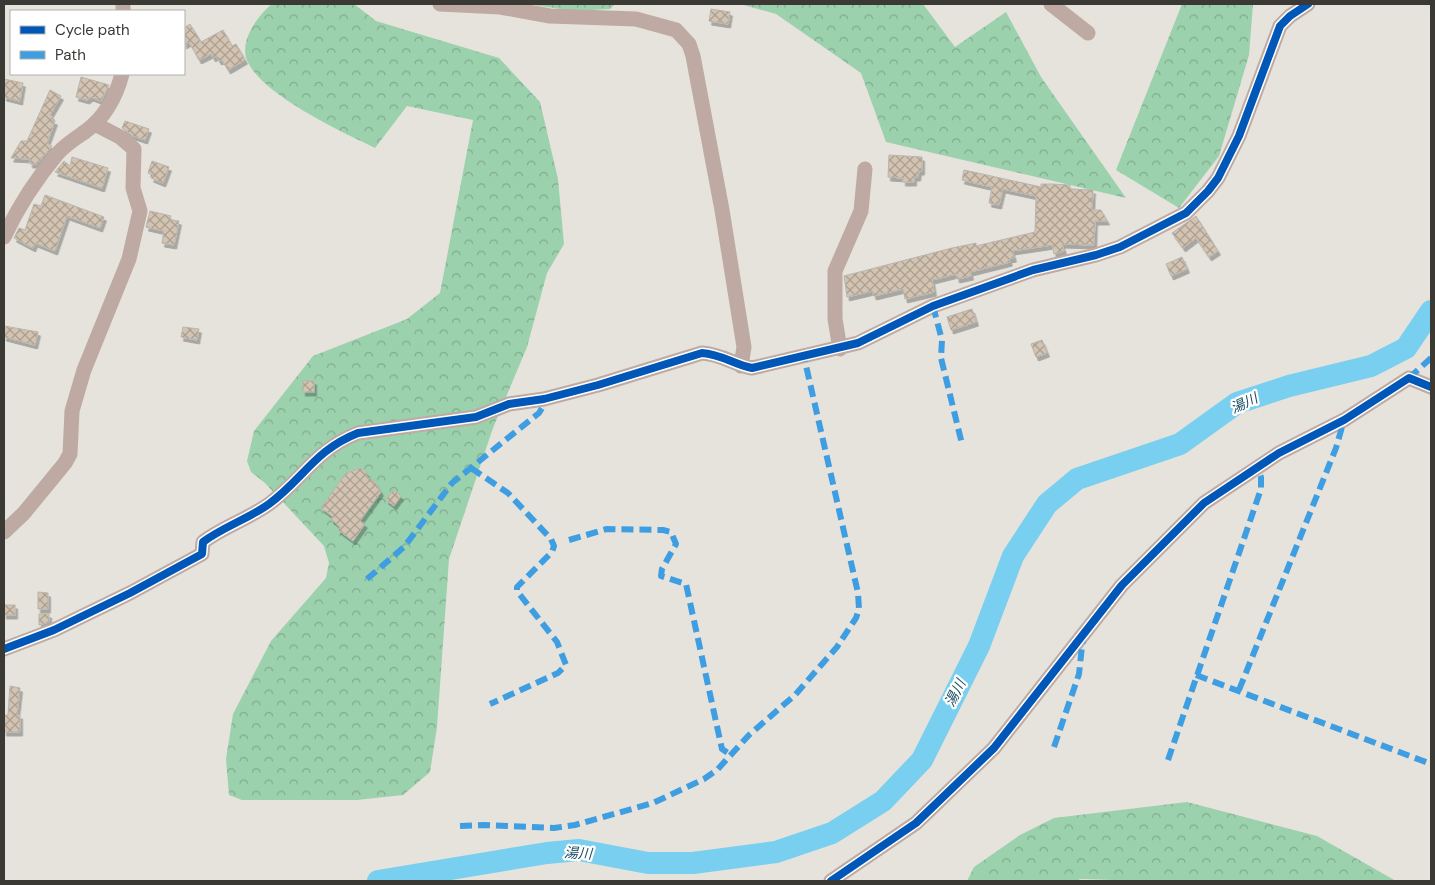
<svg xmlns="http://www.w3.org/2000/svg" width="1435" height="885" viewBox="0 0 1435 885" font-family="'DM Sans','Noto Sans JP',sans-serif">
  <defs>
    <pattern id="forest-crowns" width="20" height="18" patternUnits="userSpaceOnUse" patternTransform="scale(1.25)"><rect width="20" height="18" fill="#9cd1ad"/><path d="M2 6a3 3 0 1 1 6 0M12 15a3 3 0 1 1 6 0" fill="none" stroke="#80ab8e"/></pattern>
    <pattern id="building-cross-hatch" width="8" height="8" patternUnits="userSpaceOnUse" patternTransform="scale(1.25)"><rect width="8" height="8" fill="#d3c3b1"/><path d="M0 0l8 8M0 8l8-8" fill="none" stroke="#ac9f91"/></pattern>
    <filter id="shadow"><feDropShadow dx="2.5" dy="4" stdDeviation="0" flood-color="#0004"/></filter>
  </defs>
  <rect width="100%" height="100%" fill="#e5e3dc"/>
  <g fill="url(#forest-crowns)">
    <path d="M 272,4 L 354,4 L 376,21 L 499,58 L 540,102 L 558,179 L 564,244 L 547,273 L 527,347 L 493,428 L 449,559 L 437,727 L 430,772 L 403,795 L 357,800 L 242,800 L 229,795 L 226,759 L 233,714 L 271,641 L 326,578 L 329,563 L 324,546 L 265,483 L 251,472 L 247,461 L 254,431 L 313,356 L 407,319 L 440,293 L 473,120 L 407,106 L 375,148 C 342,132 260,94 247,60 C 239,41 258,15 272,4 Z"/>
    <polygon points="527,4 615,4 610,9 574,11"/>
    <polygon points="740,4 923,4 955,47 1006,12 1041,77 1126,198 886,142 861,73 776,14"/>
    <polygon points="1182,4 1253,4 1249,55 1219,156 1179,208 1116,170"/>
    <polygon points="1187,802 1317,836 1396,881 1145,881 1081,879 1075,881 967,881 974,867 1020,835 1054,818"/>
  </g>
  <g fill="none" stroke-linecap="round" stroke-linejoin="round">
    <polyline stroke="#78cff0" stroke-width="22" points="378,881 547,853 579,850 648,863 693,863 776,852 832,833 883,801 922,760 979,646 1013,556 1047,504 1077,479 1180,444 1237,403 1289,386 1371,366 1406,348 1431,311"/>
  </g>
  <g fill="url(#building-cross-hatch)" stroke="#b8b5b1" filter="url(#shadow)">
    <polygon points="711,9 730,12 728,24 709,21"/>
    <polygon points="190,24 201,42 223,30 232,46 236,44 245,60 228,70 222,60 219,61 216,56 213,58 211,54 199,60 189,42 184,45 184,28"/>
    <polygon points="81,77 109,85 101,101 91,97 87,100 76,97"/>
    <polygon points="4,79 23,83 20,101 4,97"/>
    <polygon points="50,90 61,96 50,115 52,116 51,120 55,121 47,143 52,146 37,164 30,164 30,159 11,158 21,141 27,141"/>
    <polygon points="125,121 149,129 145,140 133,136 122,128"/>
    <polygon points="889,155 922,157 922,171 919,171 918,177 914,177 914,182 903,182 903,178 888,177"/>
    <polygon points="72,157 108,168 102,188 55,172 64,161 70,166"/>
    <polygon points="152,161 169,167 163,183 151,178 153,175 148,173"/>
    <polygon points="964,170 1041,187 1041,184 1051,184 1070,185 1070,189 1093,190 1092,210 1101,210 1107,221 1095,221 1094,245 1062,244 1064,251 1054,254 1052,245 1012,251 1014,258 1009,259 1010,262 970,272 971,276 957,279 956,274 932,280 934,292 905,299 903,289 874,296 872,291 847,297 844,276 952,248 976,243 976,246 1035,232 1036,196 1003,189 999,205 989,203 992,187 962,180"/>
    <polygon points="45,195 104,217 100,228 67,216 55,251 35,243 33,248 14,238 19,228 25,230 34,204 41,206"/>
    <polygon points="150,211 171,216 170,220 179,221 174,245 162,243 164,231 146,227"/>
    <polygon points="1196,216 1218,251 1209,257 1196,238 1183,248 1172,233"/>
    <polygon points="1182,257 1187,269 1171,276 1166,264"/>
    <polygon points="972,309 976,322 951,330 947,317"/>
    <polygon points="4,326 38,332 35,345 4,337"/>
    <polygon points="183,327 199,329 197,340 181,337"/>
    <polygon points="1042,340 1047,353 1036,357 1031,344"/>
    <rect x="303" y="381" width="11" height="11"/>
    <polygon points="361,468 368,474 366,476 375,482 381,492 360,521 365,524 353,541 338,530 340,527 331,519 333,517 321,508 346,473"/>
    <polygon points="393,490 401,496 394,506 386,500"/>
    <polygon points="38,592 48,593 48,609 38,609"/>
    <rect x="4" y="605" width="11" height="10"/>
    <polygon points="39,614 49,614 49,622 39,625"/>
    <polygon points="10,686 20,688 17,715 20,715 20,732 4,732 4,715 8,715"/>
  </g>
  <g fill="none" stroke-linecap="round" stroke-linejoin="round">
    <g stroke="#beaaa3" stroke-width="15">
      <polyline points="440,4 500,7 550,16 636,19 676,30 689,44 693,56 722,210 744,347 741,366"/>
      <polyline points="1051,4 1088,33"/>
      <polyline points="123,11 123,4"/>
      <path d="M 4,237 C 18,207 37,178 58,153 C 66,144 76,138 86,131 C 105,117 116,97 122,74"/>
      <polyline points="840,349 835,319 835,271 861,211 865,169"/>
      <polyline points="4,532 24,513 65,463 70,454 72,411 84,370 129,259 140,211 133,188 134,149 120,137 95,124"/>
      <path d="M 4,649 L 54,630 L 130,593 L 202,554 L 203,542 C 223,527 248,519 269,504 C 304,478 315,450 358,433 L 476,417 L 509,404 L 544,399 L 598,385 L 702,353 C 721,354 735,365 752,368 L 858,343 L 933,306 L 1033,270 L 1096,255 L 1120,247 L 1186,213 L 1208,191 L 1218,178 L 1239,136 L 1280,26 L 1290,16 L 1308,4"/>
      <polyline points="831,881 916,823 994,748 1122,585 1204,503 1279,453 1344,420 1409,378 1431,387"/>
    </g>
    <g stroke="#3f9ee2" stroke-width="6" stroke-dasharray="12 6" stroke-linecap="butt">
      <polyline points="933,306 942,340 941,358 962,444"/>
      <polyline points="1409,378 1431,358"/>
      <polyline points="471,468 508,493 551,539 554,546 552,552 517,587 517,591 557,642 566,665 558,673 490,704"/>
      <polyline points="569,540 607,529 663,530 671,532 676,544 662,569 661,576 686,584 720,740 722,749 731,755"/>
      <polyline points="367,579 404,547 452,483 539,413 544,405 544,399"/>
      <polyline points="1196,675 1431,764"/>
      <polyline points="1239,690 1336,448 1344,420"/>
      <polyline points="1054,747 1079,674 1083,637"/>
      <polyline points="1168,760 1261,489 1261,477 1257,467"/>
      <polyline points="460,826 484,825 554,828 575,825 653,803 704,779 717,770 749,735 795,695 837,647 856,618 859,609 858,593 804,357"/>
    </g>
    <g stroke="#fff" stroke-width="11">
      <g id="cycleway">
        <path d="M 4,649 L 54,630 L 130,593 L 202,554 L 203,542 C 223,527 248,519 269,504 C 304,478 315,450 358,433 L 476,417 L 509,404 L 544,399 L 598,385 L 702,353 C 721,354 735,365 752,368 L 858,343 L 933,306 L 1033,270 L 1096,255 L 1120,247 L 1186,213 L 1208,191 L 1218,178 L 1239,136 L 1280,26 L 1290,16 L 1308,4"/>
        <polyline points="831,881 916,823 994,748 1122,585 1204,503 1279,453 1344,420 1409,378 1431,387"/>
      </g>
    </g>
    <use href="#cycleway" stroke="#0057b8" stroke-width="8"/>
  </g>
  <g text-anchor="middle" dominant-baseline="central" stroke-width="4.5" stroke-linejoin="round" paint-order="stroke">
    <g font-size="14" font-style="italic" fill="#1a4d61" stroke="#fff">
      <text transform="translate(1244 403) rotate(-25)">湯川</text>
      <text transform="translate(955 693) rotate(-63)">湯川</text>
      <text transform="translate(578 853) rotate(3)">湯川</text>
    </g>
  </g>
  <rect width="1435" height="885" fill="none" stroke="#3b3934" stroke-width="10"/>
  <rect x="10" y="10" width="175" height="65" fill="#ffffff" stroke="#b1b0ae"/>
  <rect x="20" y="26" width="25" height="8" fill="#0057b8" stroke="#b1b0ae"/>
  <text x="55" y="35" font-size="15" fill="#3b3934">Cycle path</text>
  <rect x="20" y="51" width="25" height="8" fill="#3f9ee2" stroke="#b1b0ae"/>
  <text x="55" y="60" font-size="15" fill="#3b3934">Path</text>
</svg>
